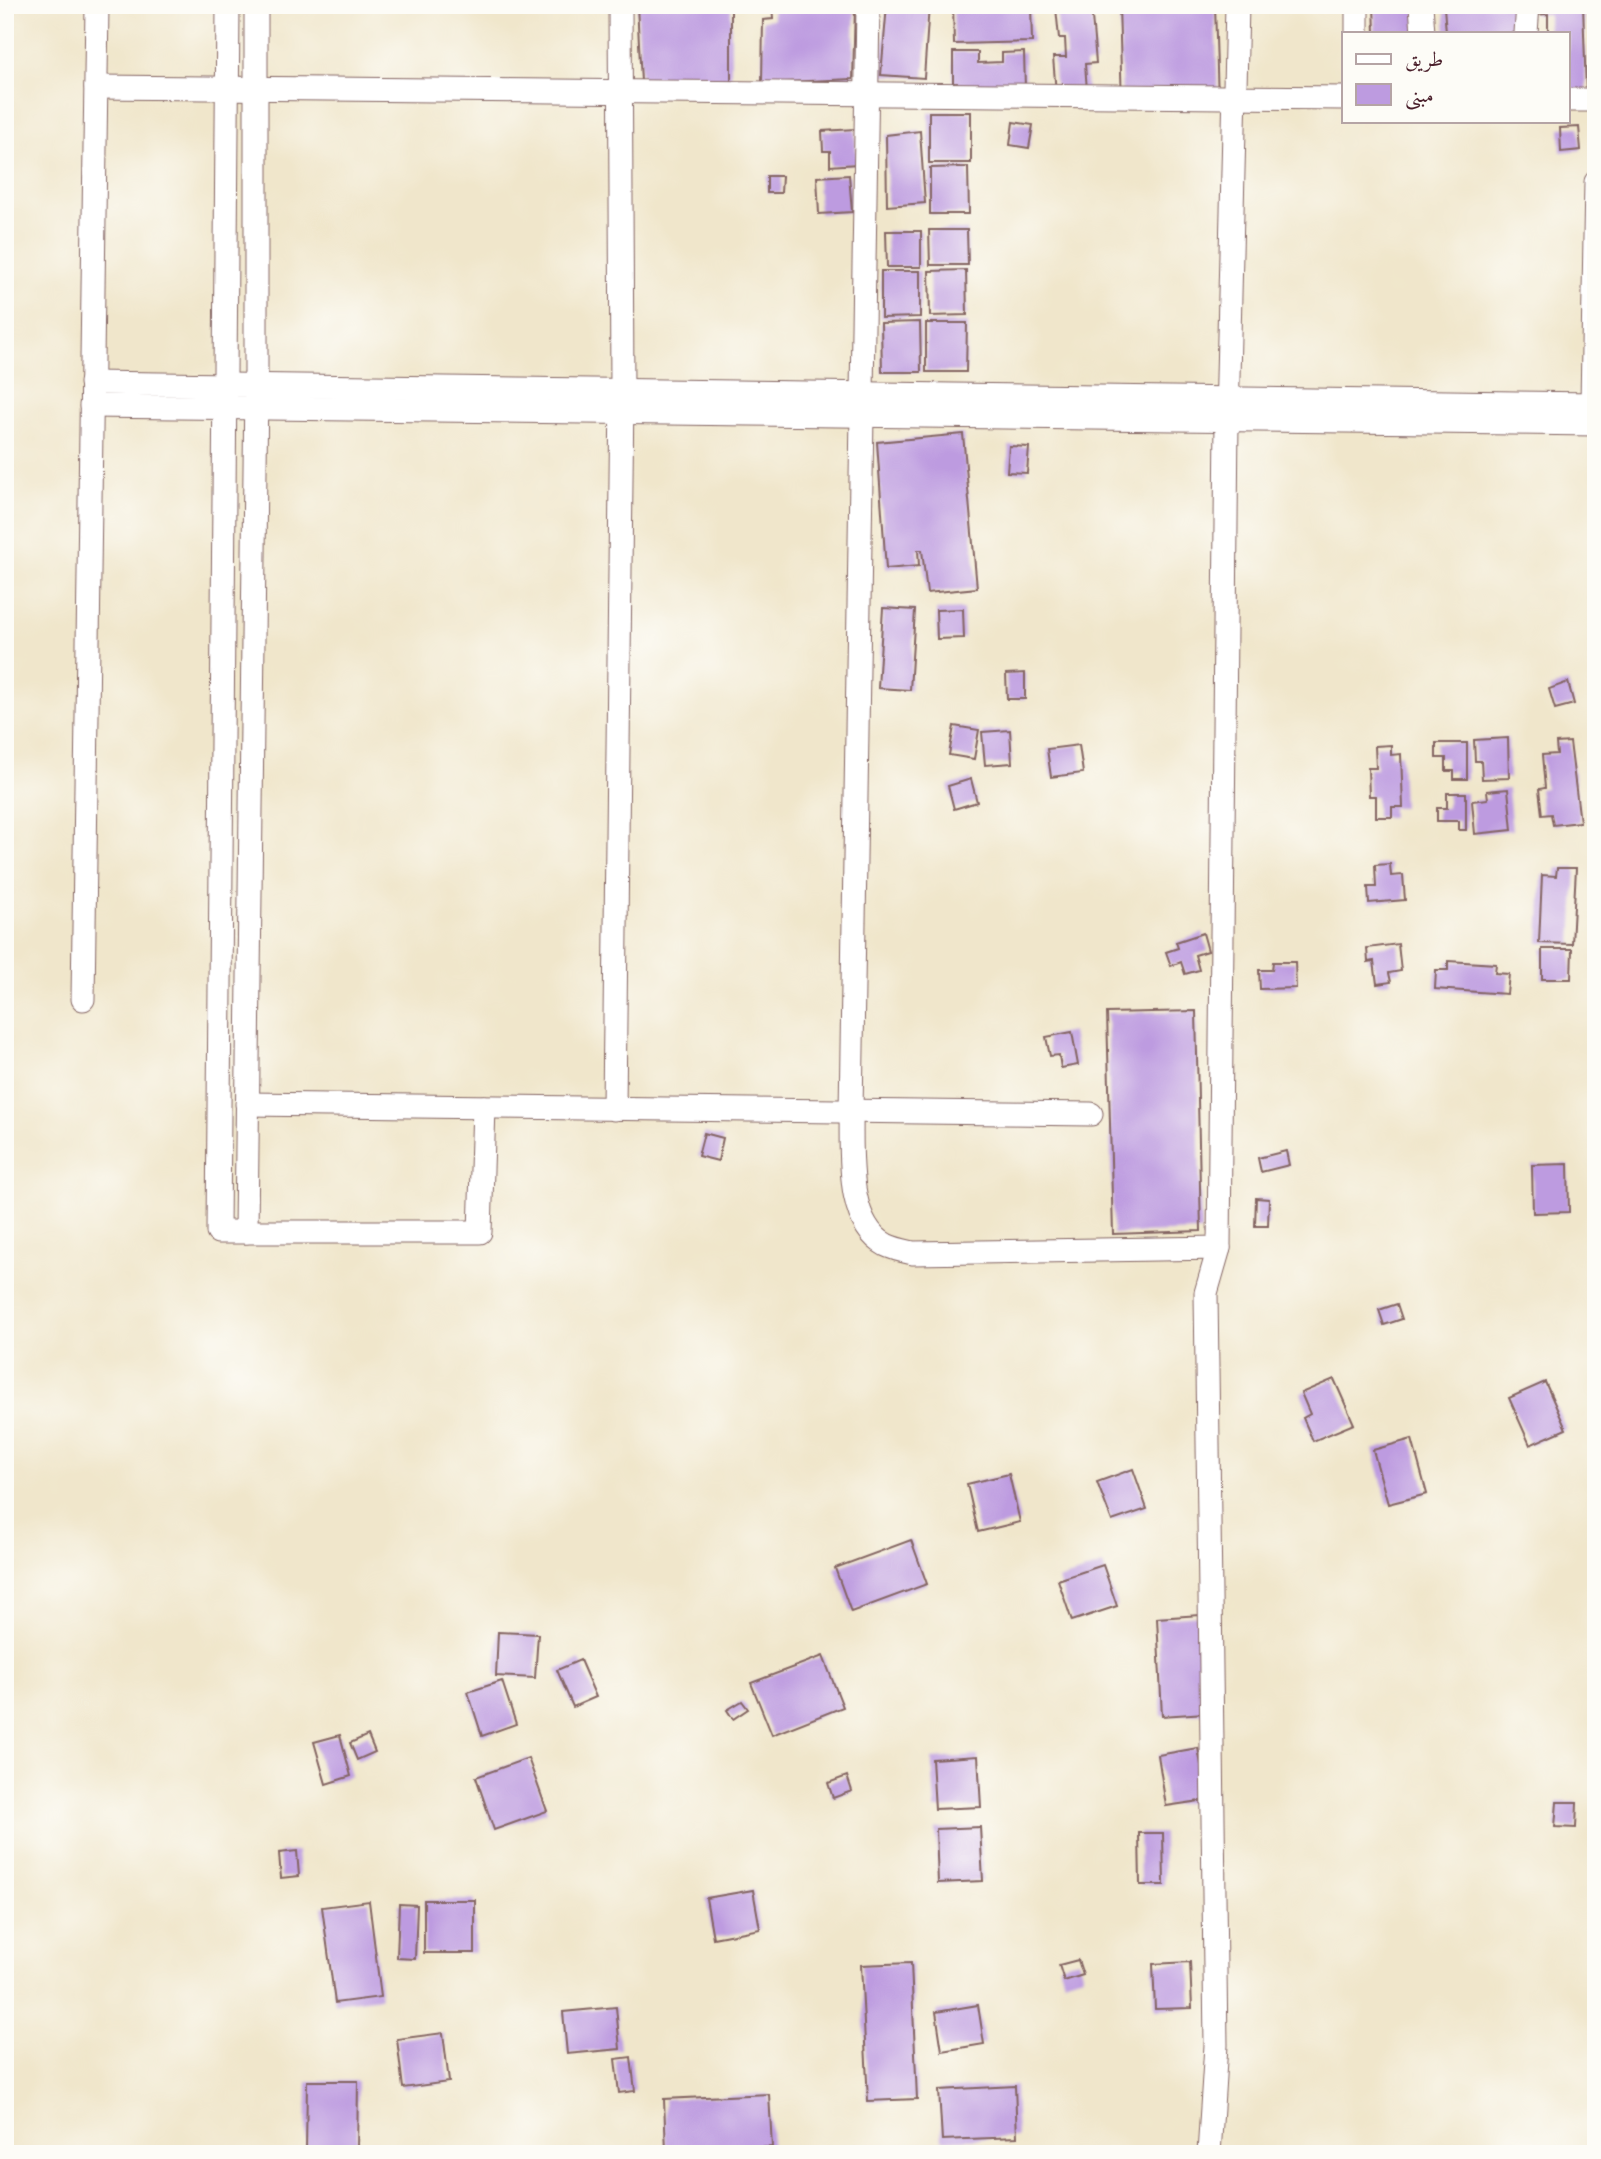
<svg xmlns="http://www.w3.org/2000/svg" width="1601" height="2159" viewBox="0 0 1601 2159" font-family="Vollkorn,Amiri,serif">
  <rect width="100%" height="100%" fill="#fdfcf7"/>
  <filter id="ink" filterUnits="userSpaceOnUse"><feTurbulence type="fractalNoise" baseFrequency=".0143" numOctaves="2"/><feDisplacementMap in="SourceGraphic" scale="14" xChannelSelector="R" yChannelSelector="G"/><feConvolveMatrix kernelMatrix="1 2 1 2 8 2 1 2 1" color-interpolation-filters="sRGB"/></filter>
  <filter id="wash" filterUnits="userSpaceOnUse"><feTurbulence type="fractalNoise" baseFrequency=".00686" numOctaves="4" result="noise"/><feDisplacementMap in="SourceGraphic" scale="28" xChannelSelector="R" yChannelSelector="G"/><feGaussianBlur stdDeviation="1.57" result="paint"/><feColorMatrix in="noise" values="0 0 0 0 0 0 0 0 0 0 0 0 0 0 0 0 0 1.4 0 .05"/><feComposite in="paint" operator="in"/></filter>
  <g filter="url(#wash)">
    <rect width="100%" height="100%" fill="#f0e6cb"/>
    <g id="blocks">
      <g fill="#bd9be0">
        <polygon points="637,5 731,5 731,82 641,82"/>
        <polygon points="772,5 855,5 853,79 762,83 763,20 773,19"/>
        <polygon points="887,5 929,5 924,78 881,75"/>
        <polygon points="953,5 1031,5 1032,42 954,44"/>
        <polygon points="1091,5 1096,63 1085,64 1087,90 1056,93 1053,57 1066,57 1065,38 1059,38 1056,8"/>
        <polygon points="1119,5 1215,5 1218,101 1122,104"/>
        <polygon points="1374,5 1416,5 1417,33 1375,33"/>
        <polygon points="1468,5 1522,5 1522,33 1446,33 1444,7"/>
        <polygon points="1534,5 1583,5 1586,91 1568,92 1568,33 1548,33 1548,14 1534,15"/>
        <polygon points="953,52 978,52 978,63 1002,62 1002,53 1024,52 1025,88 953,90"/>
        <rect x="929" y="112" width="42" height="51"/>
        <polygon points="1013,122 1033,125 1029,148 1010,145"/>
        <polygon points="1579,127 1581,150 1561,152 1560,128"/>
        <polygon points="855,129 857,164 830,166 830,151 823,151 822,131"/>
        <polygon points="920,131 925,203 887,206 886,135"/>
        <polygon points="968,167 969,214 930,214 930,168"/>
        <polygon points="849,175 852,212 819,214 817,177"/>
        <polygon points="767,176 782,176 781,193 767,193"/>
        <polygon points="929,230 967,230 968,265 930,265"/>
        <polygon points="886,231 921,231 921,267 887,267"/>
        <polygon points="966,270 967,315 930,316 929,271"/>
        <polygon points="881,271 920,271 920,317 881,318"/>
        <polygon points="920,322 921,372 882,372 881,323"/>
        <polygon points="926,323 967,323 966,372 926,372"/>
        <polygon points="963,434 977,588 927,593 922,550 918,550 919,566 886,569 877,442"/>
        <polygon points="1009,446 1029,447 1027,473 1007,472"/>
        <polygon points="883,608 915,610 910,690 878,688"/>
        <polygon points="963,609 964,638 937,639 936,610"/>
        <polygon points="1025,673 1025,699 1007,699 1006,674"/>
        <polygon points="1568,682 1574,704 1555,709 1549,689"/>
        <polygon points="954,726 979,730 974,759 949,755"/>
        <polygon points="1010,730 1012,763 985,765 982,732"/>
        <polygon points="1508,738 1509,778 1482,779 1481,761 1475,761 1474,740"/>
        <polygon points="1570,742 1580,822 1553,825 1551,814 1542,815 1539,789 1545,788 1542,755 1557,754 1556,743"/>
        <polygon points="1436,743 1467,743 1467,779 1454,779 1454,771 1446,771 1446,758 1436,758"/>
        <polygon points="1079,745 1083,773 1051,777 1047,749"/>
        <polygon points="1391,745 1391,755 1401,754 1403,807 1392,807 1392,817 1376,817 1376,796 1369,796 1368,768 1376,768 1375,746"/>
        <polygon points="971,779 977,802 954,809 948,786"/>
        <polygon points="1508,789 1512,830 1475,834 1472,801 1488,799 1487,791"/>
        <polygon points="1447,793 1466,793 1466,830 1459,830 1459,821 1437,821 1437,808 1447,808"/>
        <polygon points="1390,864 1391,876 1403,875 1405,900 1369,903 1368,887 1376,887 1375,865"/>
        <polygon points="1557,868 1576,868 1572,944 1539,943 1542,875 1556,876"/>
        <polygon points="1203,933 1208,951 1195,955 1199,970 1185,974 1181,962 1171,966 1166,952 1178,948 1176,942"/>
        <polygon points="1398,944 1401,971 1389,973 1391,982 1377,984 1374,961 1368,962 1367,948"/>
        <polygon points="1542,949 1572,949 1571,979 1542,979"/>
        <polygon points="1448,961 1496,964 1495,973 1509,974 1507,994 1435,989 1436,970 1448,970"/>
        <polygon points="1273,962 1295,962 1296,988 1260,989 1259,970 1272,970"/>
        <polygon points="1196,1011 1201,1231 1113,1234 1107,1013"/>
        <polygon points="1072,1032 1078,1065 1061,1068 1059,1055 1050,1056 1046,1037"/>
        <polygon points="704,1133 723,1138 718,1161 698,1156"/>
        <polygon points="1286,1151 1289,1165 1261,1172 1258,1158"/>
        <polygon points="1568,1164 1569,1212 1533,1213 1532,1165"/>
        <polygon points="1256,1198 1269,1199 1268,1226 1255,1226"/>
        <polygon points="1397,1304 1402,1319 1384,1325 1379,1310"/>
        <polygon points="1334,1379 1354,1424 1313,1441 1303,1418 1310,1414 1301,1393"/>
        <polygon points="1545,1382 1566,1429 1530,1445 1509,1398"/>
        <polygon points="1412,1439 1427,1494 1388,1504 1373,1450"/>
        <polygon points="1133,1469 1147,1509 1112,1521 1097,1482"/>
        <polygon points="1009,1474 1020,1522 978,1532 967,1484"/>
        <polygon points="911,1540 927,1584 851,1612 835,1568"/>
        <polygon points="1103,1565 1117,1606 1072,1621 1058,1580"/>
        <polygon points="1200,1615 1205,1713 1162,1716 1157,1618"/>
        <polygon points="498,1632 538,1634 535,1678 496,1676"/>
        <polygon points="823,1656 843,1707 772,1735 751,1683"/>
        <polygon points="580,1660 596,1697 573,1707 557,1670"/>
        <polygon points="502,1681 516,1724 482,1736 468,1692"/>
        <polygon points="742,1701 748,1709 733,1719 727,1710"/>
        <polygon points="340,1735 351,1776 326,1784 314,1742"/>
        <polygon points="368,1735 375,1752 357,1760 350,1743"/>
        <polygon points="1198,1748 1207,1800 1166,1806 1158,1755"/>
        <polygon points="978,1756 981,1807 935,1809 932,1759"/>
        <polygon points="528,1758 547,1811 494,1830 476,1777"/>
        <polygon points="847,1776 852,1791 833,1798 828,1783"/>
        <polygon points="1557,1802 1577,1802 1576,1828 1555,1827"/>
        <polygon points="980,1827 983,1881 938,1883 936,1829"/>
        <polygon points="1139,1833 1163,1833 1164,1885 1140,1885"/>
        <polygon points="297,1851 299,1876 281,1878 279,1853"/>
        <polygon points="753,1890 760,1929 713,1938 706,1898"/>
        <rect x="424" y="1900" width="51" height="53"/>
        <polygon points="369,1901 381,1997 335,2003 322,1907"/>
        <polygon points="399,1904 417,1905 415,1959 397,1958"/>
        <polygon points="1078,1960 1083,1975 1064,1981 1059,1965"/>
        <polygon points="1190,1962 1192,2008 1155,2009 1153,1964"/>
        <polygon points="911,1963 917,2099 868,2101 861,1965"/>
        <polygon points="978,2005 984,2044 942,2051 936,2012"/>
        <polygon points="616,2007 620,2049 567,2054 563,2012"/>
        <polygon points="443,2033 449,2082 403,2088 397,2039"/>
        <polygon points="631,2057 635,2091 619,2093 615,2059"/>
        <polygon points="307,2081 358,2081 357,2152 306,2152"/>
        <polygon points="1015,2086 1017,2137 942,2140 939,2090"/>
        <polygon points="769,2094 772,2147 666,2152 664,2099"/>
      </g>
    </g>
  </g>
  <g filter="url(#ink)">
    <use href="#blocks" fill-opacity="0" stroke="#846563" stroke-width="2"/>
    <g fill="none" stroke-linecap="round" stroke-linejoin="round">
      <g stroke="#846563" stroke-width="25">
        <g id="minor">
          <polyline points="228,5 218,1232 480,1232 484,1107"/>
          <polyline points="1421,5 1423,33"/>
          <polyline points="1357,33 1357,5"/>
          <polyline points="1526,33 1528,5"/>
          <polyline points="96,87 1344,98"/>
          <polyline points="1568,100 1596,100"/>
          <polyline points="91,383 1596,404"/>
          <polyline points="862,394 868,5"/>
          <polyline points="1592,403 1596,182"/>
          <polyline points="91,406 1596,424"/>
          <path d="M 862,415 L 851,1112 C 852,1150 845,1223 886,1245 C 894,1249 904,1251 913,1253 L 1219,1248"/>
          <polyline points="83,999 97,5"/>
          <polyline points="247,1104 1091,1114"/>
          <polyline points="614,1109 622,390 620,5"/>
          <polyline points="246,1232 256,385 256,5"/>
          <polyline points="1209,2154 1216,2045 1206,1293 1219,1248 1227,419 1237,5"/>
        </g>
      </g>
      <use href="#minor" stroke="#fff" stroke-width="23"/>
    </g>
  </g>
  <rect width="1601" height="2159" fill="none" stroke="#fdfcf7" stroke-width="28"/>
  <rect x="1342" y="32" width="228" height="91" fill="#fdfcf7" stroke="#b5a4a5" stroke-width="2"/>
  <rect x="1356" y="54" width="35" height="10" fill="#ffffff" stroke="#b5a4a5" stroke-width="2"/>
  <text x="1405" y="66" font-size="21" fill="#4a1f2b">طريق</text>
  <rect x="1356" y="84" width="35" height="21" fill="#bd9be0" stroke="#b5a4a5" stroke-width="2"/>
  <text x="1405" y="102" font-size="21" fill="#4a1f2b">مبنى</text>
</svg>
